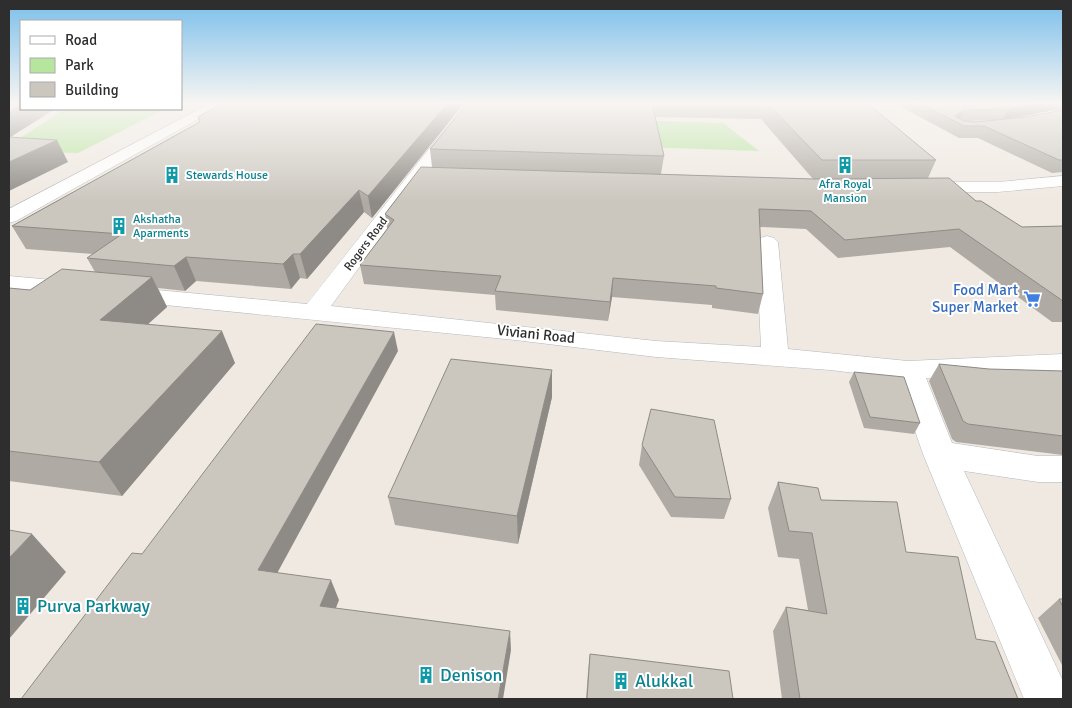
<svg xmlns="http://www.w3.org/2000/svg" width="1072" height="708" viewBox="0 0 1072 708" font-family="Signika,sans-serif">
  <rect width="100%" height="100%" fill="#efe9e1"/>
  <g fill="#b6e59e">
    <polygon points="65,109 165,109 78,153 9,151 9,145"/>
    <polygon points="596,119 723,123 759,151 588,145"/>
  </g>
  <g fill="none" stroke-linecap="round" stroke-linejoin="round">
    <g stroke="#b4b7c1" stroke-width="1">
      <g id="minor">
        <polygon points="211,103 227,103 16,221 9,223 9,209"/>
        <polygon points="465,103 479,103 331,306 656,341 761,347 756,242 760,238 767,236 774,238 778,242 788,349 908,361 1063,354 1063,372 926,378 952,443 1038,456 1063,456 1063,482 1038,482 964,471 1063,681 1063,699 1024,699 923,454 897,378 830,370 656,357 515,340 125,301 116,299 113,294 116,289 125,287 307,304"/>
        <path d="M 1011,103 C 1030,101 1045,112 1063,112 L 1063,120 L 1049,119 L 1013,106 Z"/>
        <polygon points="1063,176 1063,186 998,192 923,192 917,191 914,187 917,183 923,182 998,182"/>
        <polygon points="9,276 74,282 82,284 86,289 82,294 74,296 9,290"/>
      </g>
    </g>
    <use href="#minor" fill="#fff" fill-rule="evenodd"/>
  </g>
  <g fill="#afaba4" fill-rule="evenodd">
    <polygon points="222,103 464,103 372,218 364,212 307,279 300,278 291,289 196,281 185,291 158,288 167,307 148,324 235,363 122,496 9,481 9,288 30,290 95,272 87,258 93,254 26,249 12,226 199,122 198,117"/>
    <path d="M 467,103 L 867,103 L 936,160 L 928,178 L 976,201 L 1022,227 L 1063,226 L 1063,322 L 1052,322 L 950,247 L 838,258 L 806,229 L 760,227 L 763,294 L 758,314 L 712,308 L 712,305 L 612,297 L 608,321 L 496,310 L 495,295 L 364,284 L 360,265 L 387,229 L 385,214 L 432,167 L 430,149 ZM 655,117 L 761,119 L 813,179 L 661,174 L 664,156 Z"/>
    <path d="M 894,103 L 1063,103 L 1063,172 L 1052,173 L 978,138 L 959,138 ZM 1054,110 L 1058,111 L 1026,117 L 1009,119 ZM 995,120 L 976,122 L 965,121 Z"/>
    <polygon points="939,364 989,369 1063,371 1063,455 956,442 952,439 929,381"/>
    <polygon points="552,370 552,397 518,544 395,525 388,497"/>
    <polygon points="854,372 920,423 914,434 864,428 849,382"/>
    <polygon points="642,445 731,499 724,519 671,517 639,465"/>
    <polygon points="778,482 821,500 906,552 976,639 1018,699 782,699 773,631 786,607 808,610 799,559 778,557 768,508"/>
    <polygon points="1059,599 1063,599 1063,667 1038,618"/>
    <polygon points="590,654 733,699 586,699 588,672"/>
  </g>
  <g fill="#8e8b86">
    <polygon points="448,103 464,103 372,218 368,196"/>
    <polygon points="1041,103 1058,103 1054,110 1003,120 1008,109"/>
    <polygon points="21,104 21,109 55,109 9,138 9,112"/>
    <polygon points="964,110 959,121 955,116"/>
    <polygon points="57,140 68,162 9,191 9,162"/>
    <polygon points="359,190 364,212 307,279 300,254"/>
    <polygon points="293,254 300,278 291,289 283,264"/>
    <polygon points="186,257 196,281 185,291 174,266"/>
    <polygon points="152,277 167,307 118,351 100,320"/>
    <polygon points="613,278 612,297 608,321 610,302"/>
    <polygon points="222,331 235,363 122,496 99,462"/>
    <polygon points="394,332 398,351 268,590 258,570"/>
    <polygon points="552,370 552,397 518,544 517,516"/>
    <polygon points="32,534 66,572 9,639 9,558"/>
    <polygon points="331,580 339,600 329,626 320,606"/>
    <polygon points="510,631 511,650 503,699 498,699"/>
  </g>
  <g fill="#cbc7bf" stroke="#8e8b86">
    <polygon points="9,103 21,103 21,104 9,112"/>
    <polygon points="222,103 448,103 368,196 359,190 300,254 293,254 283,264 186,257 174,266 87,258 122,234 12,226 200,122 198,117"/>
    <polygon points="467,103 652,103 664,156 430,149"/>
    <polygon points="767,103 867,103 936,160 822,160"/>
    <polygon points="919,103 1041,103 1008,109 964,110 955,116 964,121 976,122 1026,117 1063,110 1063,160 1059,160 984,126 964,126"/>
    <polygon points="9,137 57,140 9,162"/>
    <polygon points="421,167 814,179 949,178 976,201 981,201 1022,227 1063,226 1063,301 959,229 845,240 811,211 759,209 763,294 716,288 716,286 613,278 610,302 495,291 501,276 360,265 394,220 385,214"/>
    <polygon points="62,269 152,277 100,320 222,331 99,462 9,451 9,288 30,290"/>
    <polygon points="316,324 394,332 258,570 331,580 320,606 510,631 498,699 21,699 132,553 142,554"/>
    <polygon points="451,359 552,370 517,516 388,497"/>
    <polygon points="939,364 989,369 1063,371 1063,436 968,424 963,421"/>
    <polygon points="854,372 904,377 920,423 870,417"/>
    <polygon points="651,409 714,420 731,499 675,497 642,445"/>
    <polygon points="778,482 818,488 821,500 897,502 906,552 958,557 976,639 995,642 1018,699 800,699 786,607 827,614 812,533 789,531"/>
    <polygon points="9,530 32,534 9,558"/>
    <polygon points="1059,599 1063,599 1063,607"/>
    <polygon points="590,654 729,671 733,699 587,699"/>
  </g>
  <linearGradient id="sky" x2="0" y2="1"><stop stop-color="#7abfeb"/><stop offset="0.51" stop-color="#f8f5f2"/><stop offset="1" stop-color="#f8f5f2" stop-opacity="0"/></linearGradient>
  <rect width="1072" height="202" fill="url(#sky)"/>
  <defs>
    <g id="building-bare" transform="scale(1.35)"><path d="M-4-6H4V6H1V3H-1V6H-4ZM-2.5-4.3h1.7v1.8h-1.7ZM.8-4.3h1.7v1.8H.8ZM-2.5-1h1.7V.8h-1.7ZM.8-1h1.7V.8H.8Z" fill="#0f9aa8" stroke="#fff" stroke-width="2.5" paint-order="stroke"/></g>
    <g id="supermarket-bare" transform="scale(1.35)"><path d="M-6-5.5h2.5l.6 2H6L4.5 2H-2.5L-4.4-4H-6ZM-1.5 3.2a1.3 1.3 0 1 0 .1 0ZM3 3.2a1.3 1.3 0 1 0 .1 0Z" fill="#3f7fe0" stroke="#fff" stroke-width="2.5" paint-order="stroke"/></g>
  </defs>
  <g fill-rule="evenodd">
    <use href="#building-bare" x="845" y="165"/>
    <use href="#building-bare" x="172" y="175"/>
    <use href="#building-bare" x="119" y="226"/>
    <use href="#supermarket-bare" x="1032" y="299"/>
    <use href="#building-bare" x="23" y="606"/>
    <use href="#building-bare" x="426" y="675"/>
    <use href="#building-bare" x="621" y="681"/>
  </g>
  <g text-anchor="middle" dominant-baseline="central" stroke-width="4" stroke-linejoin="round" paint-order="stroke">
    <g font-size="12" fill="#0d838f" stroke="#fff" text-anchor="start">
      <text x="186" y="175">Stewards House</text>
      <text x="845" y="184" text-anchor="middle">Afra Royal<tspan x="845" dy="14">Mansion</tspan></text>
      <text x="133" y="219">Akshatha<tspan x="133" dy="14">Aparments</tspan></text>
    </g>
    <g font-size="12" fill="#2e2e2e" stroke="#fff">
      <text transform="translate(366 244) rotate(-53)">Rogers Road</text>
    </g>
    <g font-size="15" fill="#366cbe" stroke="#fff" text-anchor="end">
      <text x="1018" y="290">Food Mart<tspan x="1018" dy="17">Super Market</tspan></text>
    </g>
    <g font-size="15" fill="#2e2e2e" stroke="#fff">
      <text transform="translate(536 334) rotate(6)">Viviani Road</text>
    </g>
    <g font-size="18" fill="#0d838f" stroke="#fff" text-anchor="start">
      <text x="37" y="606">Purva Parkway</text>
      <text x="440" y="675">Denison</text>
      <text x="635" y="681">Alukkal</text>
    </g>
  </g>
  <rect width="1072" height="708" fill="none" stroke="#2e2e2e" stroke-width="20"/>
  <rect x="20" y="20" width="162" height="90" fill="#ffffff" stroke="#ababab"/>
  <rect x="30" y="36" width="25" height="8" fill="#ffffff" stroke="#ababab"/>
  <text x="65" y="45" font-size="15" fill="#2e2e2e">Road</text>
  <rect x="30" y="58" width="25" height="15" fill="#b6e59e" stroke="#ababab"/>
  <text x="65" y="70" font-size="15" fill="#2e2e2e">Park</text>
  <rect x="30" y="82" width="25" height="15" fill="#cbc7bf" stroke="#ababab"/>
  <text x="65" y="95" font-size="15" fill="#2e2e2e">Building</text>
</svg>
